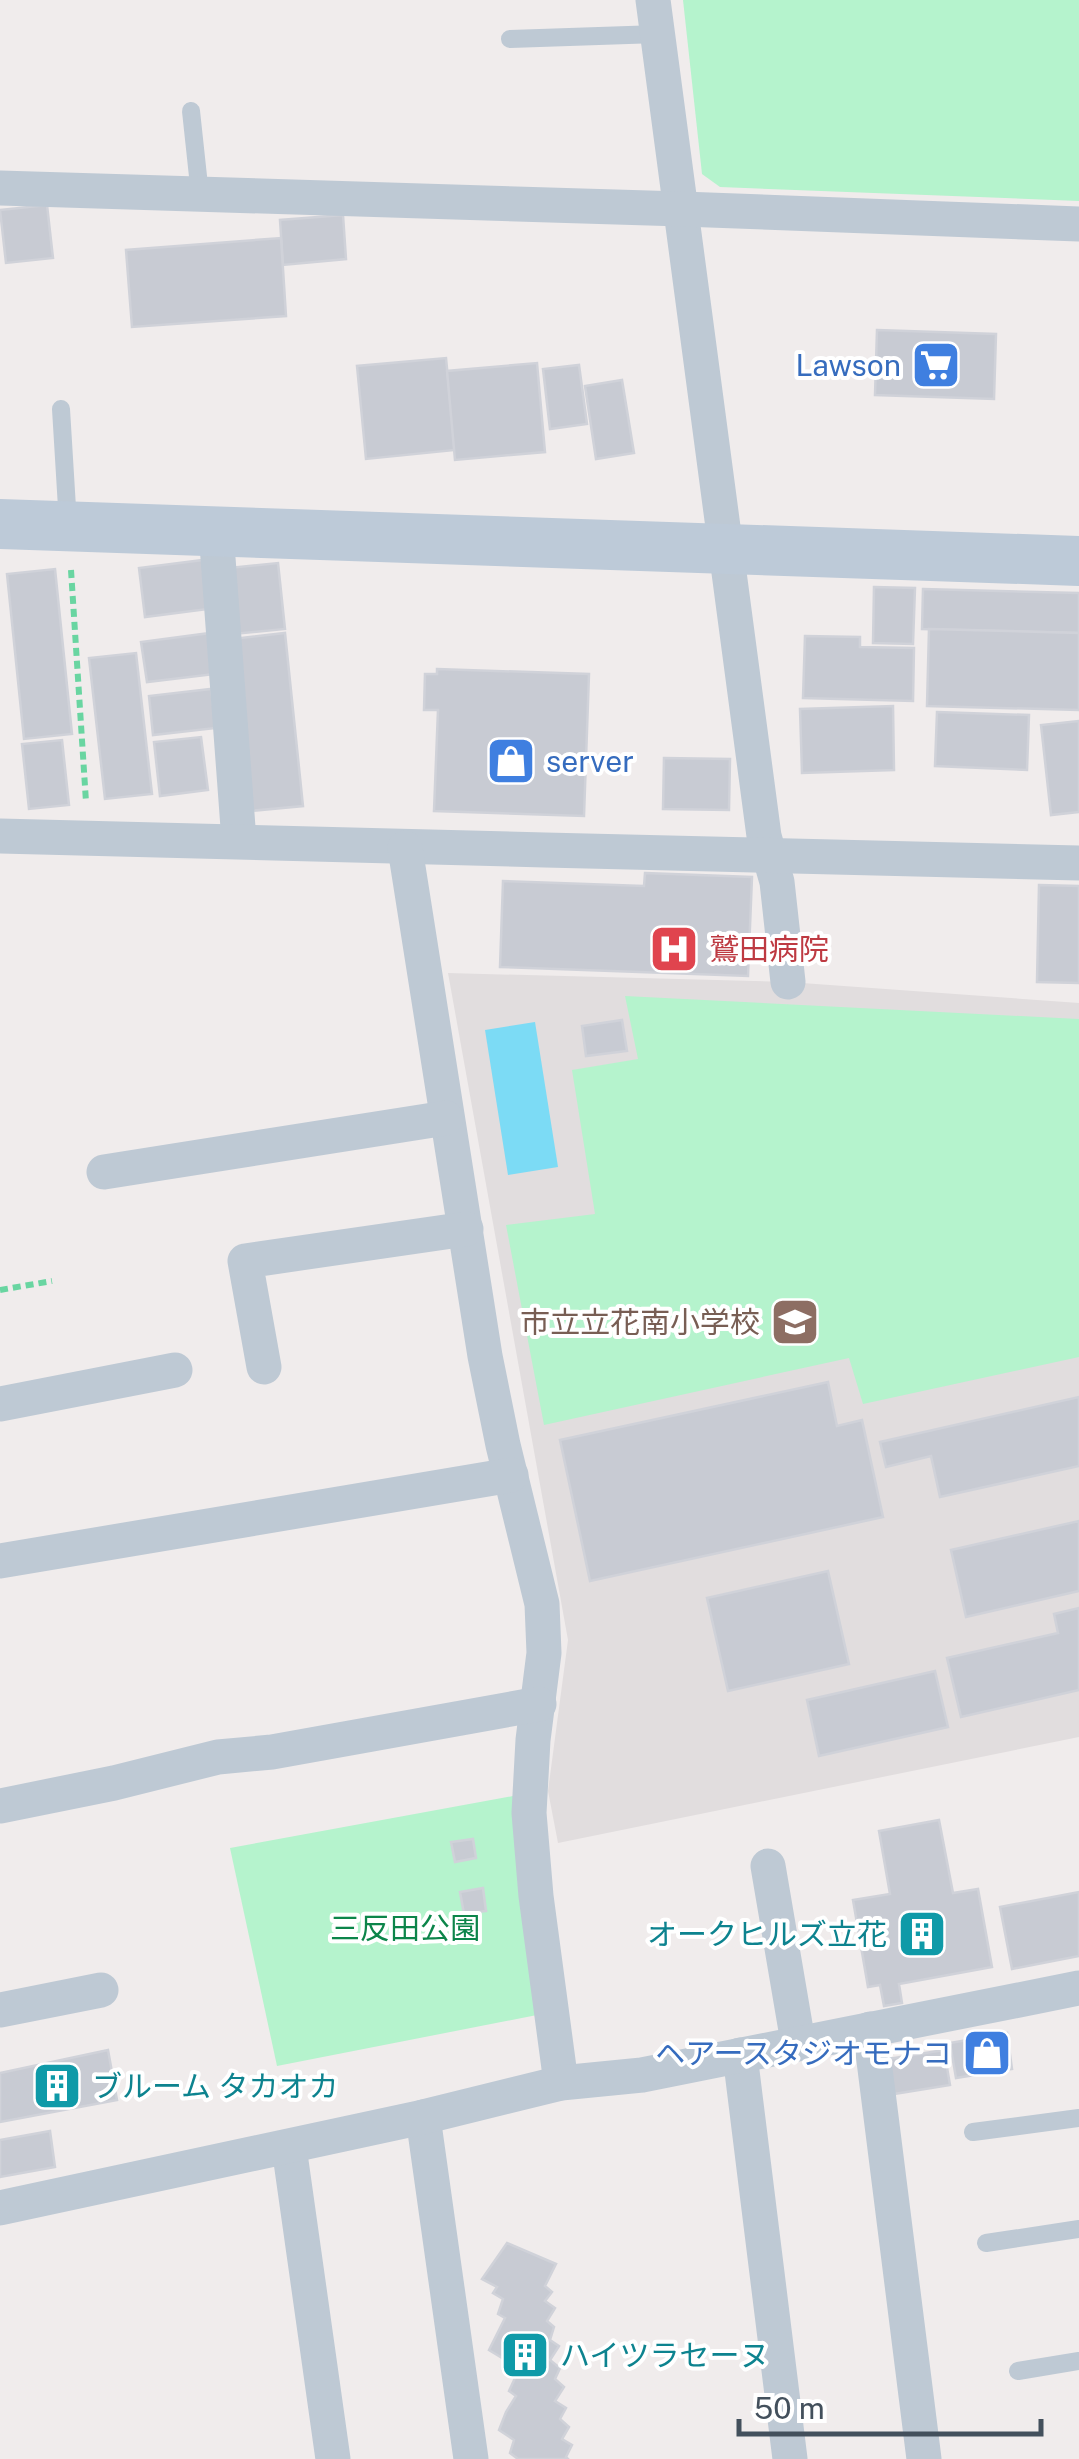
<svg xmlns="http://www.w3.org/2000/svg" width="1079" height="2459" viewBox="0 0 1079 2459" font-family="'Public Sans','Noto Sans JP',sans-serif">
  <rect width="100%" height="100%" fill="#f0ecec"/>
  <polygon fill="#e1ddde" points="448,973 788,982 1079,1003 1079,1737 558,1843 548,1791 568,1640"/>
  <g fill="#b5f3cd">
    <polygon points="683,0 1079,0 1079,201 720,187 702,174"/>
    <polygon points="625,996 1079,1019 1079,1357 863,1404 849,1358 544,1425 506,1225 595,1214 572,1070 638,1059"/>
    <polygon points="513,1796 537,2015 277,2066 230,1848"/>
  </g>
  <polygon fill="#7cdbf5" points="535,1022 558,1167 508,1175 485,1030"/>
  <g fill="#c8cbd3" stroke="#d0d2d9" stroke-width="2.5">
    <polygon points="47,205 53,258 6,263 0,210"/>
    <polygon points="343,215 346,259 283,265 280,220"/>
    <polygon points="281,238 286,316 132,327 126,250"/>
    <polygon points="877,330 996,334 994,399 875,395"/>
    <polygon points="446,358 455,450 366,459 357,366"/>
    <polygon points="537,363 545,452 455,460 447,371"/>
    <polygon points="579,365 587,424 550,429 543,369"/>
    <polygon points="622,380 634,453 596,459 585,386"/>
    <polygon points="203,560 208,609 145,617 139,568"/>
    <polygon points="278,563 285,629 234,634 228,568"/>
    <polygon points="55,569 72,734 24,739 7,574"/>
    <polygon points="874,587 915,588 913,644 873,643"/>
    <polygon points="923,589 1079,593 1079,633 922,629"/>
    <polygon points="929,629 1079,633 1079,710 927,706"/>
    <polygon points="210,633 215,674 147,682 141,642"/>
    <polygon points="285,633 303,806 250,811 232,639"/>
    <polygon points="805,636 860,637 860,647 914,648 913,701 803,698"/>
    <polygon points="136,653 152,794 105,799 89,658"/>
    <polygon points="437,669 589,674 584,816 434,811 438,710 424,710 425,674 437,674"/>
    <polygon points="211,689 216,728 153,735 149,696"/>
    <polygon points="893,706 894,770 802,773 800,709"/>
    <polygon points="937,712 1029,715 1027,770 935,766"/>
    <polygon points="1079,721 1079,812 1051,815 1041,725"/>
    <polygon points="201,737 208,790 160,796 154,742"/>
    <polygon points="62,740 69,805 29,809 22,744"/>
    <polygon points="664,758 730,759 729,810 663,809"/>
    <polygon points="645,873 752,877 748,976 500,967 503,881 644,886"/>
    <polygon points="1039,885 1079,886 1079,983 1037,982"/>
    <polygon points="622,1020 627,1051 586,1056 582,1026"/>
    <polygon points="828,1382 837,1426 862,1420 883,1517 590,1581 560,1440"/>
    <polygon points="1079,1397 1079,1466 940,1497 931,1456 886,1467 880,1442"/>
    <polygon points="1079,1521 1079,1591 966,1617 951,1550"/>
    <polygon points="828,1571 849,1664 728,1691 707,1598"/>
    <polygon points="1079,1608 1079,1690 961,1717 947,1658 1058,1633 1054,1614"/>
    <polygon points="935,1671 948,1727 819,1756 807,1700"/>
    <polygon points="939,1820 953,1893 978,1889 992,1967 899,1984 902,2003 884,2006 880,1985 868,1987 853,1900 890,1894 879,1831"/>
    <polygon points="473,1839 476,1858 455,1862 451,1842"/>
    <polygon points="483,1888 486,1911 464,1914 460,1892"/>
    <polygon points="1079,1892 1079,1956 1012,1969 1000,1907"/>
    <polygon points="1007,2033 1012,2069 956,2078 950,2043"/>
    <polygon points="108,2050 117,2100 0,2122 0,2073"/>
    <polygon points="944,2050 950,2085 894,2094 888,2059"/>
    <polygon points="50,2131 55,2167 0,2177 0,2140"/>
    <polygon points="507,2243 556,2264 545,2286 552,2292 545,2301 555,2308 547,2321 554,2327 550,2340 559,2346 550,2360 560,2368 555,2379 564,2387 555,2401 566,2408 560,2419 569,2427 562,2439 572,2445 566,2457 568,2459 518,2459 510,2453 514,2440 499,2430 506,2412 516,2396 509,2391 515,2378 503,2370 507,2361 489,2350 505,2318 498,2314 503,2299 493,2293 497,2287 482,2279"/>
  </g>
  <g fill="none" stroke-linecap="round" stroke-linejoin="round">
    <g stroke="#69d5a1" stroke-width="6" stroke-dasharray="8 5" stroke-linecap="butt">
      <polyline points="71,570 86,802"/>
      <polyline points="0,1290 52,1281"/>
    </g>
    <g stroke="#bec9d4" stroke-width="18">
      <polyline points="510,39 658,34"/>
      <polyline points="191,111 200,195"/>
      <polyline points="61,409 68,524"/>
      <polyline points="973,2132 1079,2118"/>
      <polyline points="986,2243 1079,2229"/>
      <polyline points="1018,2371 1079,2361"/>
    </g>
    <g stroke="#bec9d4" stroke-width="35">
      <polyline points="653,0 764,836 777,882 788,982"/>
      <polyline points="0,188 682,209 1079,224"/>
      <polyline points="216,531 239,841"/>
      <path d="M 0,836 C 360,847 719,853 1079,863"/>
      <polyline points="405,848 485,1356 503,1445 542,1604 544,1653 533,1740 529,1813 536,1896 561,2083"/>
      <polyline points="104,1172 446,1118"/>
      <polyline points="264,1367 245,1261 466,1229"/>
      <polyline points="0,1404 175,1370"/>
      <polyline points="0,1561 511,1475"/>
      <polyline points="0,1806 114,1783 218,1757 272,1752 539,1704"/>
      <polyline points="768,1866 798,2042"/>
      <polyline points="0,2010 101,1990"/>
      <polyline points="870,2029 924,2459"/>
      <polyline points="740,2055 790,2459"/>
      <polyline points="423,2117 471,2459"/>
      <polyline points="289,2147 333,2459"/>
      <polyline points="0,2208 423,2117 561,2083 642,2075 1079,1988"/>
    </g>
    <polyline stroke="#bdcad8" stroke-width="50" points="0,524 1079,561"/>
  </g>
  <defs>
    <g id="supermarket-square" transform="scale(2.5)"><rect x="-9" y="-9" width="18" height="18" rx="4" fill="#3f7fe0" stroke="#fff"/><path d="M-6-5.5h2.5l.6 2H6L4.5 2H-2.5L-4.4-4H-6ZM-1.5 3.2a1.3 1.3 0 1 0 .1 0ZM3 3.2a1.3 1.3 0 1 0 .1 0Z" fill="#fff"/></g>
    <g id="shop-square" transform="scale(2.5)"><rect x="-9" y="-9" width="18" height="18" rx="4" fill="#3f7fe0" stroke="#fff"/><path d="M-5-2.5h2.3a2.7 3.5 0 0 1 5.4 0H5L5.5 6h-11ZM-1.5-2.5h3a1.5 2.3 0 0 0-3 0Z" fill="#fff"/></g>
    <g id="hospital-square" transform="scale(2.5)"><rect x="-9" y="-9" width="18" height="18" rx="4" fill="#e0444e" stroke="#fff"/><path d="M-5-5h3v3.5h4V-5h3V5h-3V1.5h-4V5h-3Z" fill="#fff"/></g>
    <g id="school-square" transform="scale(2.5)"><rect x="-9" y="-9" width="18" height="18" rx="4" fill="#8d6e63" stroke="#fff"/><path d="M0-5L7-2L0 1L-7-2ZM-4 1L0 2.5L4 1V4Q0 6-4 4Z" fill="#fff"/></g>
    <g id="building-square" transform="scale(2.5)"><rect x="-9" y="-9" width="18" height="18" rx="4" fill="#0f9aa8" stroke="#fff"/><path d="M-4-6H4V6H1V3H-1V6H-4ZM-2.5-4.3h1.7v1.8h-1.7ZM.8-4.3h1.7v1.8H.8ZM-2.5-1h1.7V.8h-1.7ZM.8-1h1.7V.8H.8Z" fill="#fff"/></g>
  </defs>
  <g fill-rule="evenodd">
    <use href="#supermarket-square" x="936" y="365"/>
    <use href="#shop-square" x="511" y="761"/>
    <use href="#hospital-square" x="674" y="949"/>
    <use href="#school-square" x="795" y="1322"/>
    <use href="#building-square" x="922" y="1934"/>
    <use href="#shop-square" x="987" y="2053"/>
    <use href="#building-square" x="57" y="2086"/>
    <use href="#building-square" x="525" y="2355"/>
  </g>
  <g text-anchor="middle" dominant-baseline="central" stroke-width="8" stroke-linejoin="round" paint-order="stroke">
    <g font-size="30" fill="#366cbe" stroke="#fff" text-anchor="end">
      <text x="901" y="365">Lawson</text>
      <text x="546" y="761" text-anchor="start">server</text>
      <text x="952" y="2053">ヘアースタジオモナコ</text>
    </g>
    <g font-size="30" fill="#be3a42" stroke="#fff" text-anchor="start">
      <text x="709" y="949">鷲田病院</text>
    </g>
    <g font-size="30" fill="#785e54" stroke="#fff" text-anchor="end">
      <text x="760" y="1322">市立立花南小学校</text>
    </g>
    <g font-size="30" fill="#0c854a" stroke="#fff">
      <text x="405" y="1928">三反田公園</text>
    </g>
    <g font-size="30" fill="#0d838f" stroke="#fff" text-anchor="start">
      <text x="887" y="1934" text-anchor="end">オークヒルズ立花</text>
      <text x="92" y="2086">ブルーム タカオカ</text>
      <text x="560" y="2355">ハイツラセーヌ</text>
    </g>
  </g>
  <path d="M739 2419v15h302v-15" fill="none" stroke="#43505c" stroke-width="5"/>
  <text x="754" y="2419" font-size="30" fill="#43505c" stroke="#ffffff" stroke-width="8" paint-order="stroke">50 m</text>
</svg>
